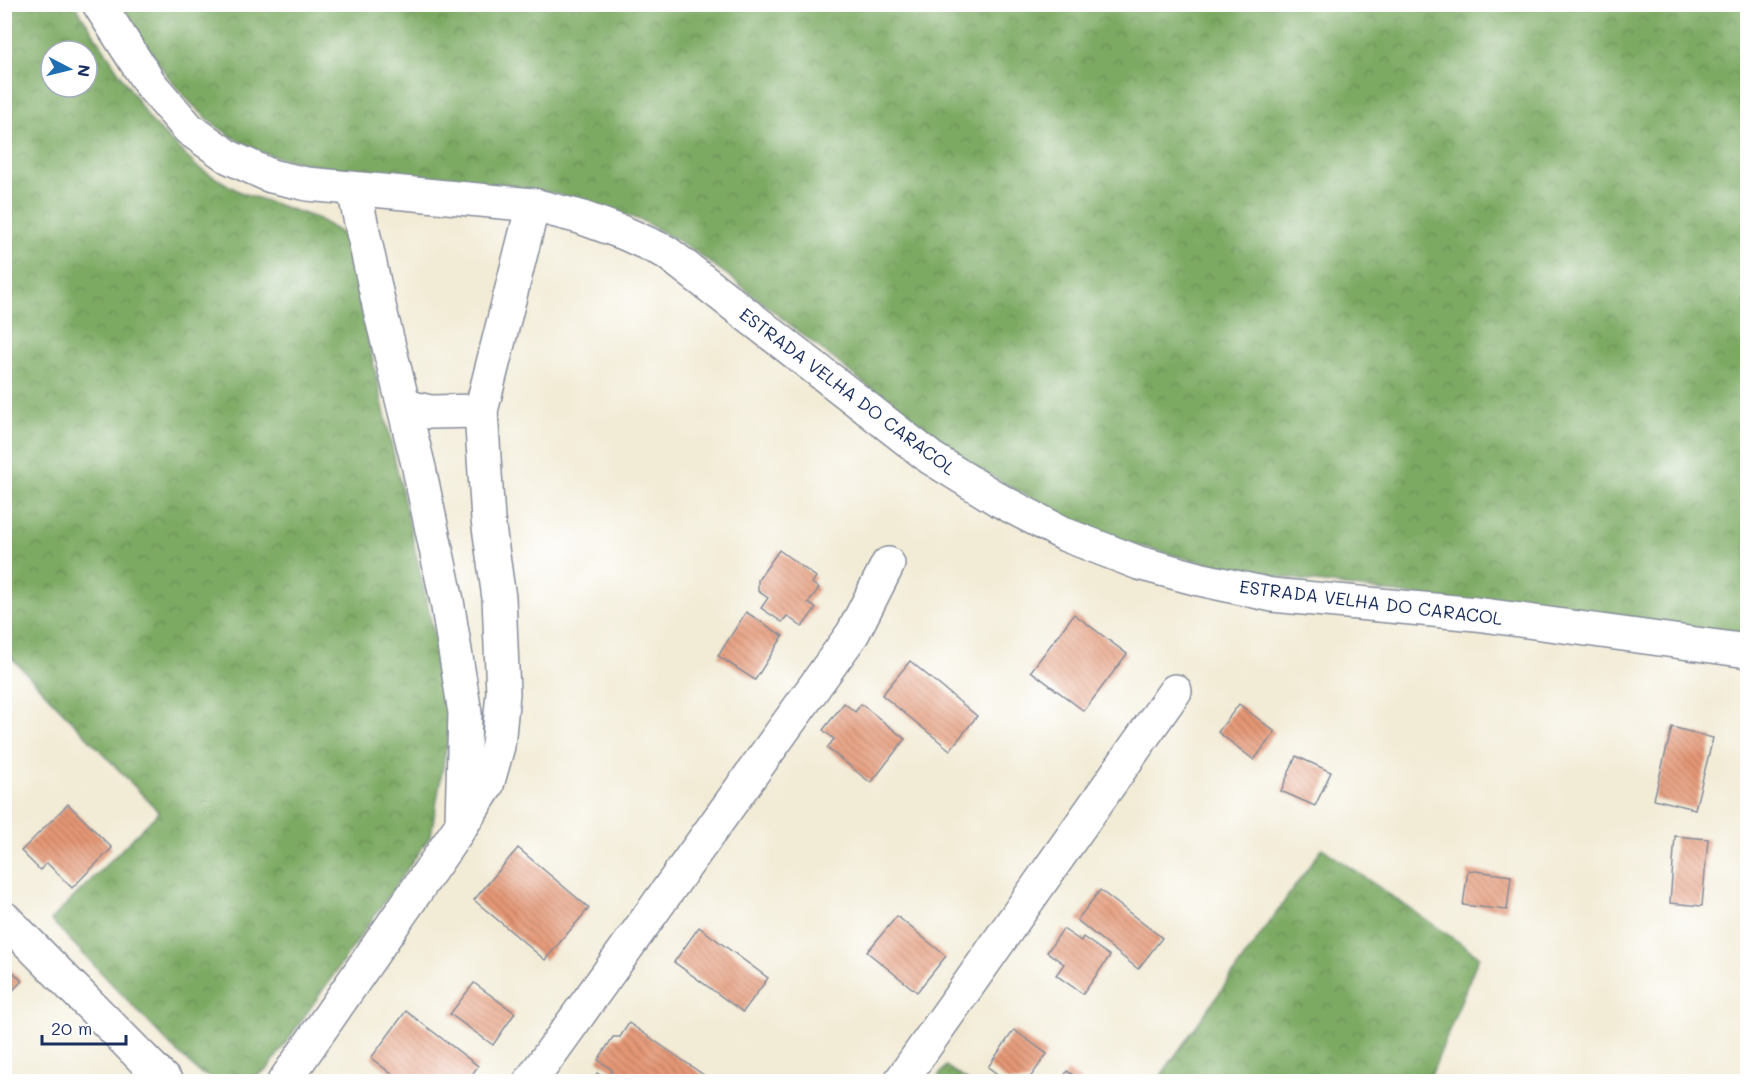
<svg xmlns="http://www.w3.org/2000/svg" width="1752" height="1086" viewBox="0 0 1752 1086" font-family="Mali,sans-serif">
  <defs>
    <pattern id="forest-crowns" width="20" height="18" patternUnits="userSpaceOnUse" patternTransform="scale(1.5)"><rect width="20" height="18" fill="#7daa63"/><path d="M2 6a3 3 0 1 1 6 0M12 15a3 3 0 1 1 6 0" fill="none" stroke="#668b55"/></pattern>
    <pattern id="building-back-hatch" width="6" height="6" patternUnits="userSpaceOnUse" patternTransform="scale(1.5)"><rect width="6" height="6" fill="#e59774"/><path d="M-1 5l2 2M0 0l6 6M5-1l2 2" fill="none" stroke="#b97c62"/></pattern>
  </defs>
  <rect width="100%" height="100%" fill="#fff"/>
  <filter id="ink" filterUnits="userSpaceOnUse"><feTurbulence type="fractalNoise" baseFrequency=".0167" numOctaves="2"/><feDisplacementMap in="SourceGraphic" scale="12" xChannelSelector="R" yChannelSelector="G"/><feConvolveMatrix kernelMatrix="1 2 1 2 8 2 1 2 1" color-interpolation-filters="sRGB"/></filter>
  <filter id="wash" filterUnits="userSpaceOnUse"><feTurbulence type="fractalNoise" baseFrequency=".008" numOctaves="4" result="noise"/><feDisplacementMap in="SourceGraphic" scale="24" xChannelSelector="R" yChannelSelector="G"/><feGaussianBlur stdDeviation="1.35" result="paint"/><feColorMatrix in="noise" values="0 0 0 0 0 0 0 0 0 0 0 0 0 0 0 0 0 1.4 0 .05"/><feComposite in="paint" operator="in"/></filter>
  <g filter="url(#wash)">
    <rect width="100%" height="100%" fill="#f2ebd5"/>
    <g fill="url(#forest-crowns)" stroke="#4c6c60" stroke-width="1.5" fill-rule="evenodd">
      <path d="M 5,5 L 75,5 L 150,120 L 197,167 L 240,192 L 319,219 L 345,236 L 446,688 L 449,732 L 431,835 L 267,1070 L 247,1082 L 219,1081 L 200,1073 L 173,1048 L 51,920 L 159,812 L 5,651 ZM 51,51 L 87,51 L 87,87 L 51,87 Z"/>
      <path d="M 119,5 L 1747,5 L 1747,637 L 1561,616 L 1260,574 L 1188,559 L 1121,541 L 1055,512 L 981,470 L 917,425 L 730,277 L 687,246 L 643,221 L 593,204 L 550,192 L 324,167 C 302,163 278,159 257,150 C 190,120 158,63 119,5 Z"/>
      <polygon points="1322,848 1479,956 1429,1081 1157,1081"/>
      <polygon points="946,1066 968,1081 935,1081"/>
    </g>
    <g id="blocks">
      <g fill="url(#building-back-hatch)">
        <polygon points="779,550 816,577 812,583 819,588 808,603 816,608 802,627 787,616 782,622 761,608 768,598 758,591 758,580"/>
        <polygon points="746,612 783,636 755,680 718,656"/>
        <polygon points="1074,614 1127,654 1084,711 1031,671"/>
        <polygon points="910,661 977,716 950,750 882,695"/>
        <polygon points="844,703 855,712 861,704 905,739 871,783 827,748 834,739 823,730"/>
        <polygon points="1239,704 1275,732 1254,760 1218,732"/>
        <polygon points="1672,727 1713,738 1695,809 1654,799"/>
        <polygon points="1296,756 1331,772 1315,806 1281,791"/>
        <polygon points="68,804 112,848 72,888 47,863 40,870 21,851"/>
        <polygon points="1675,836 1708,839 1702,906 1670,903"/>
        <polygon points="518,848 589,908 545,960 474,900"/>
        <polygon points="1468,870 1511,876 1507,910 1463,905"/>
        <polygon points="1100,890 1162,938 1138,969 1077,920"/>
        <polygon points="897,916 946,956 917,992 867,952"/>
        <polygon points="699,927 768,978 743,1012 674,962"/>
        <polygon points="1063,929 1081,941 1083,937 1110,956 1083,994 1056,975 1064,964 1047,952"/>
        <polygon points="4,963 22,981 4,999"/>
        <polygon points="474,983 515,1013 493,1045 450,1014"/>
        <polygon points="406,1011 478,1066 467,1082 402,1082 371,1058"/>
        <polygon points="629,1023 708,1078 705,1082 591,1082 597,1073 607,1079 612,1070 598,1060 613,1037 620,1037"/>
        <polygon points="1014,1030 1047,1054 1027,1082 1008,1082 988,1067"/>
        <polygon points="1067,1071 1084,1082 1061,1082"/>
      </g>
    </g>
  </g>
  <g filter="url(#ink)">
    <use href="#blocks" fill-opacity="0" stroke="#868d9a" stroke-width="1.5"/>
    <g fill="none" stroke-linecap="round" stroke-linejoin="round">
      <g stroke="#868d9a" stroke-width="36">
        <g id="minor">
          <polyline points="99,4 150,84 189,129 229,157 271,176 307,184 533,205 580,217 624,233 666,252 931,458 999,500 1066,535 1139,563 1199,579 1272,595 1476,614 1748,651"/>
          <polyline points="354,190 380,310 419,468 447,601 465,713 462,821"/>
          <polyline points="405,406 430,412 481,411"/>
          <polyline points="4,918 166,1082"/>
          <polyline points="284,1082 461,826 487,785 498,746 503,693 499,598 488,520 481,411 533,205"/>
          <polyline points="530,1082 853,633 888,564"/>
          <polyline points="900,1082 1175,691"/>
        </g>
      </g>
      <use href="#minor" stroke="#fff" stroke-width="33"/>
    </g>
  </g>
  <g text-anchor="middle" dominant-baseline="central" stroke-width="5" stroke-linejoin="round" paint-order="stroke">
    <g font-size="18" fill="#1b2f5e" stroke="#fff">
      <text transform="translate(848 391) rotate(37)">ESTRADA VELHA DO CARACOL</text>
      <text transform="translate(1371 602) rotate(7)">ESTRADA VELHA DO CARACOL</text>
    </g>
  </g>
  <rect width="1752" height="1086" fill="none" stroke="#fff" stroke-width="24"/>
  <g transform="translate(69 69) rotate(97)"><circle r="28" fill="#ffffff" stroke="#a4acbf" stroke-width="1.5"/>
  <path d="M0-4.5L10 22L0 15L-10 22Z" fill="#1f6fb2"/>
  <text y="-9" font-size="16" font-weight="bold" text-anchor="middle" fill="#1b2f5e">N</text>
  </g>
  <path d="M42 1035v9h84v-9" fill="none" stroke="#1b2f5e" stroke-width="3"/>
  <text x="51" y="1035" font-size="18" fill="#1b2f5e" stroke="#ffffff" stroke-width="4.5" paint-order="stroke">20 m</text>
</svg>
